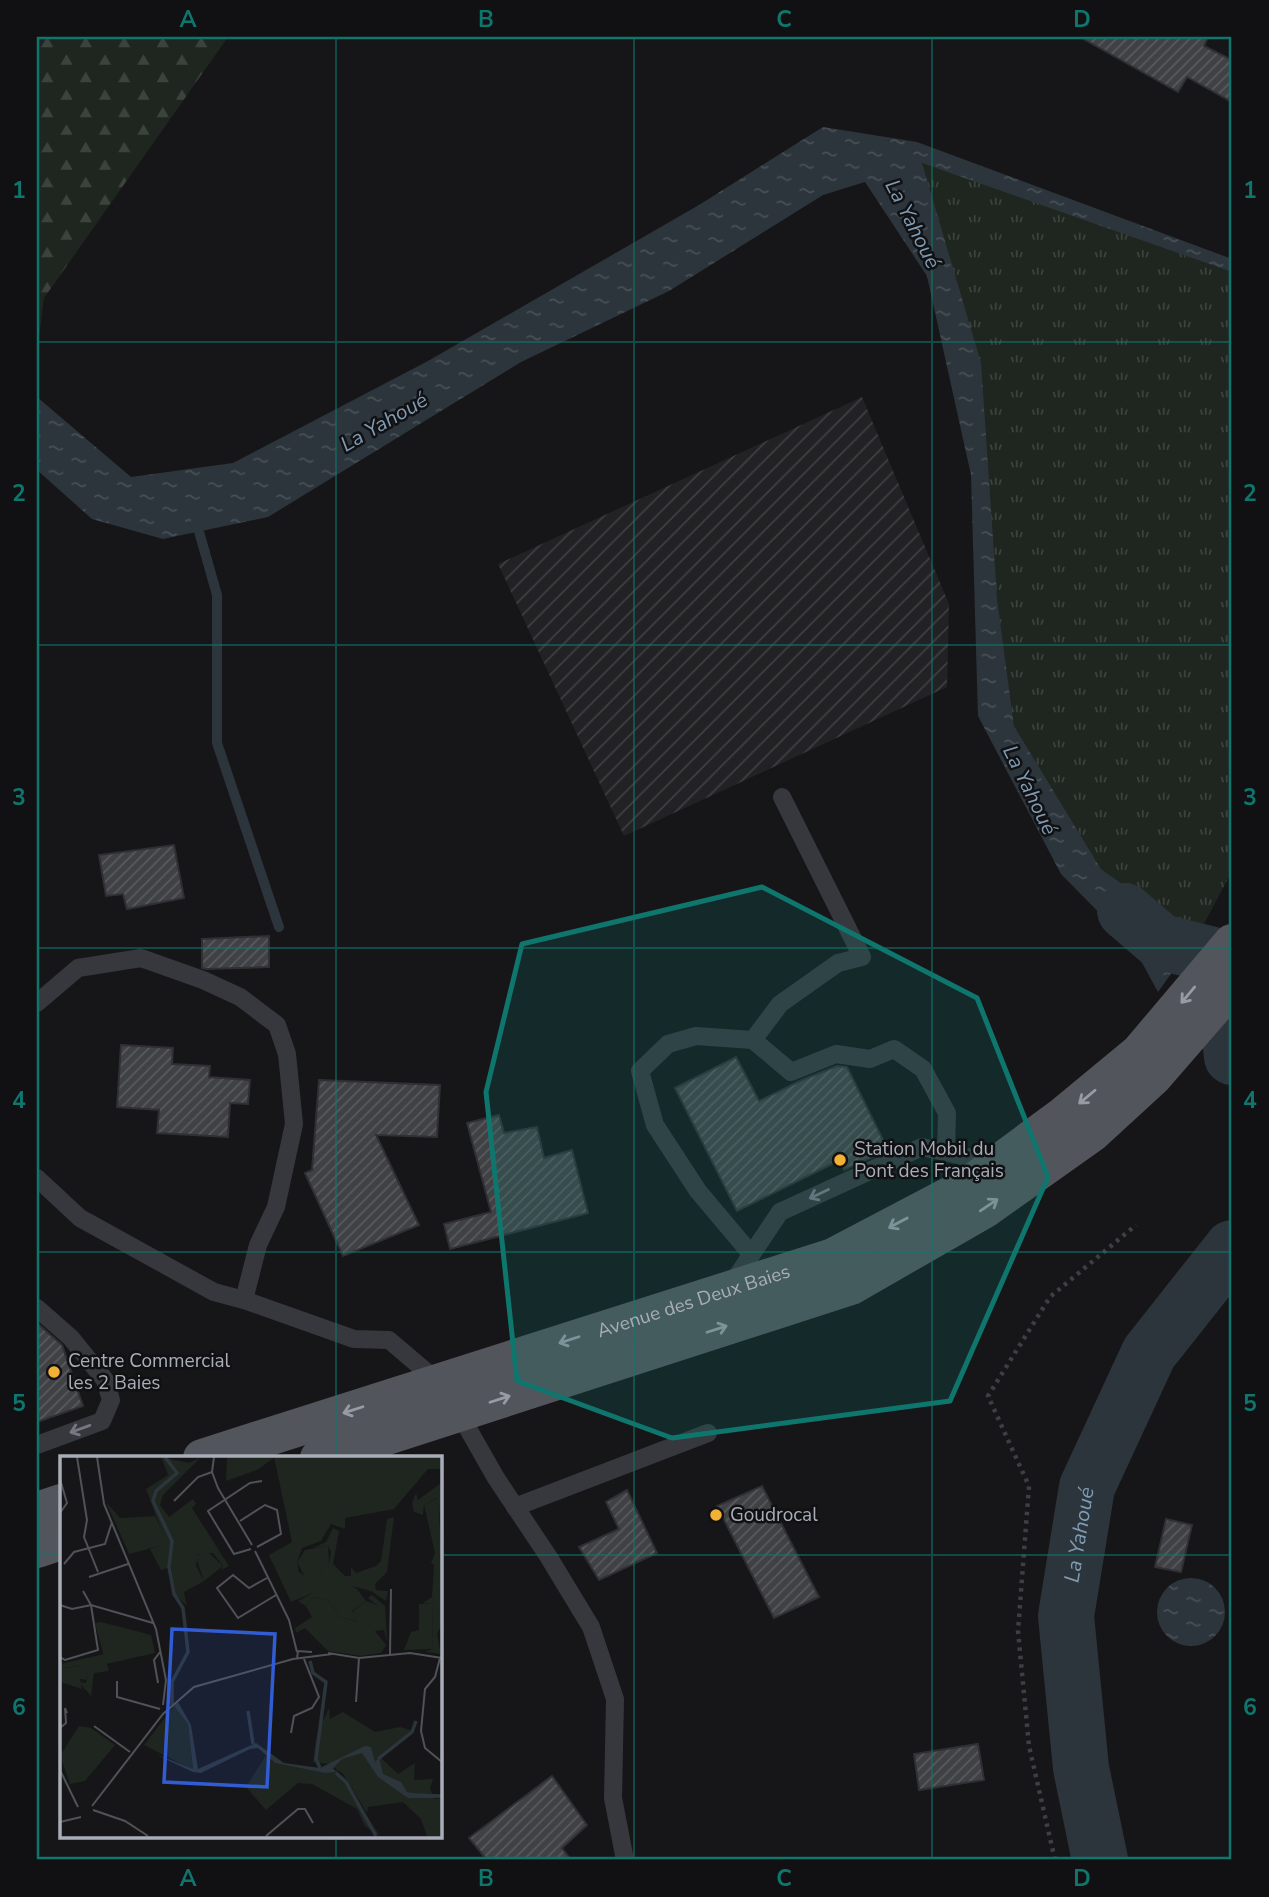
<svg xmlns="http://www.w3.org/2000/svg" width="1269" height="1897" viewBox="0 0 1269 1897" font-family="'Nunito Sans',sans-serif">
  <defs>
    <pattern id="industrial-furrows" width="10" height="10" patternUnits="userSpaceOnUse" patternTransform="scale(1.75)"><rect width="10" height="10" fill="#222225"/><path d="M-1 1l2-2M0 10L10 0M9 11l2-2" fill="none" stroke="#3f3f43"/></pattern>
    <pattern id="grass-tufts" width="24" height="20" patternUnits="userSpaceOnUse" patternTransform="scale(1.75)"><rect width="24" height="20" fill="#1e261f"/><path d="M3 7l-1-3M5 7V3M7 7l1-3M15 17l-1-3M17 17v-4M19 17l1-3" fill="none" stroke="#3c433d"/></pattern>
    <pattern id="forest-firs" width="22" height="20" patternUnits="userSpaceOnUse" patternTransform="scale(1.75)"><rect width="22" height="20" fill="#1e261f"/><path d="M5 1l3.5 6h-7zM16 11l3.5 6h-7z" fill="#3c433d"/></pattern>
    <pattern id="water-ripples" width="26" height="14" patternUnits="userSpaceOnUse" patternTransform="scale(1.75)"><rect width="26" height="14" fill="#2c353c"/><path d="M2 4q2-2 4 0t4 0M15 11q2-2 4 0t4 0" fill="none" stroke="#485056"/></pattern>
    <pattern id="building-hatch" width="6" height="6" patternUnits="userSpaceOnUse" patternTransform="scale(1.75)"><rect width="6" height="6" fill="#404145"/><path d="M-1 1l2-2M0 6l6-6M5 7l2-2" fill="none" stroke="#595a5e"/></pattern>
  </defs>
  <rect width="100%" height="100%" fill="#161618"/>
  <polygon fill="url(#industrial-furrows)" points="862,397 949,604 947,687 624,836 498,564"/>
  <polygon fill="url(#grass-tufts)" points="922,162 1232,272 1232,871 1197,937 1101,869 1014,726 997,598"/>
  <polygon fill="url(#forest-firs)" points="37,37 228,37 44,298 37,352"/>
  <g fill="url(#water-ripples)">
    <polygon points="823,127 917,142 1232,259 1232,272 922,163 981,363 997,598 1014,726 1101,869 1197,937 1158,992 1134,948 1061,874 978,716 971,475 927,276 865,182 823,195 669,291 521,362 268,517 163,539 92,519 37,470 37,397 131,477 233,463 428,361 699,205"/>
    <circle cx="1191" cy="1612" r="34"/>
  </g>
  <g fill="none" stroke-linecap="round" stroke-linejoin="round">
    <polyline stroke="#2c353c" stroke-width="10" points="196,521 217,595 217,743 279,927"/>
    <g stroke="#2c353c" stroke-width="56">
      <polyline points="1125,911 1161,942 1221,957 1232,1057"/>
      <path id="s1" d="M 1100,1860 L 1081,1768 L 1066,1616 L 1087,1487 L 1149,1353 L 1232,1248"/>
    </g>
  </g>
  <g fill="url(#building-hatch)" stroke="#303034" stroke-width="2">
    <polygon points="1080,37 1208,37 1204,46 1232,60 1232,102 1187,77 1178,92"/>
    <polygon points="174,845 184,898 127,909 123,894 106,896 99,855"/>
    <polygon points="269,936 269,967 206,969 202,968 202,939"/>
    <polygon points="121,1045 173,1048 172,1064 210,1066 209,1077 250,1080 248,1104 230,1103 228,1137 157,1133 159,1110 117,1107"/>
    <polygon points="736,1057 759,1101 802,1080 837,1066 847,1067 888,1150 844,1170 840,1160 737,1211 675,1088"/>
    <polygon points="319,1080 440,1085 437,1137 376,1135 419,1225 343,1256 305,1173 312,1170"/>
    <polygon points="499,1115 504,1133 537,1127 544,1158 572,1150 588,1213 450,1249 444,1224 491,1212 467,1123"/>
    <polygon points="37,1323 62,1345 83,1406 37,1422"/>
    <polygon points="762,1486 819,1597 774,1618 717,1506"/>
    <polygon points="627,1490 657,1553 599,1580 579,1547 619,1529 606,1502"/>
    <polygon points="1166,1519 1192,1525 1181,1572 1155,1567"/>
    <polygon points="978,1744 984,1780 919,1790 914,1754"/>
    <polygon points="552,1776 587,1825 562,1848 571,1860 487,1860 469,1838"/>
  </g>
  <g fill="none" stroke-linecap="round" stroke-linejoin="round">
    <polyline stroke="#3d3f44" stroke-width="4.5" stroke-dasharray="3.5 5" stroke-linecap="butt" points="1055,1860 1029,1746 1018,1631 1029,1486 988,1396 1050,1297 1136,1225"/>
    <g stroke="#37383d" stroke-width="18">
      <polyline points="782,797 862,957 838,963 780,1004 753,1040 791,1072 836,1054 870,1059 894,1049 923,1069 947,1113 946,1152"/>
      <polyline points="37,1003 78,968 141,958 203,980 240,997 277,1025 287,1054 294,1124 276,1207 258,1245 244,1300"/>
      <polyline points="37,1178 80,1218 214,1292 244,1300 354,1339 389,1340 429,1374 435,1383"/>
      <polyline points="751,1254 698,1191 655,1125 640,1071 668,1044 696,1036 753,1040"/>
      <polyline points="731,1285 780,1212 922,1147 994,1163"/>
      <polyline points="37,1308 71,1338 105,1380 111,1400 102,1421 37,1445"/>
      <polyline points="459,1413 496,1478 548,1556 591,1627 615,1699 613,1798 625,1860"/>
      <polyline points="515,1507 708,1433"/>
    </g>
    <g stroke="#53555c" stroke-width="38">
      <path id="s2" d="M 202,1458 L 833,1257 L 968,1186 L 1064,1115 L 1139,1053 L 1232,943"/>
      <polyline points="319,1458 851,1286 985,1209 1092,1133 1153,1077 1232,986"/>
      <polyline points="37,1511 61,1503"/>
      <polyline points="37,1549 61,1541"/>
    </g>
  </g>
  <defs><path id="oneway-shaft" d="M-6 0H5M1.5-3L5.5 0L1.5 3" fill="none" stroke-width="1.6" stroke-linecap="round" stroke-linejoin="round" transform="scale(1.75)"/></defs>
  <g stroke="#979ba6">
    <use href="#oneway-shaft" transform="translate(1188 995) rotate(130)"/>
    <use href="#oneway-shaft" transform="translate(1087 1097) rotate(140)"/>
    <use href="#oneway-shaft" transform="translate(989 1205) rotate(-34)"/>
    <use href="#oneway-shaft" transform="translate(898 1223) rotate(152)"/>
    <use href="#oneway-shaft" transform="translate(717 1329) rotate(-18)"/>
    <use href="#oneway-shaft" transform="translate(569 1340) rotate(162)"/>
    <use href="#oneway-shaft" transform="translate(500 1399) rotate(-18)"/>
    <use href="#oneway-shaft" transform="translate(353 1410) rotate(162)"/>
  </g>
  <g stroke="#757881">
    <use href="#oneway-shaft" transform="translate(819 1194) rotate(155)"/>
    <use href="#oneway-shaft" transform="translate(80 1429) rotate(160)"/>
  </g>
  <path fill="#0f766e" fill-opacity="0.2" stroke="#0f766e" stroke-width="5" stroke-linejoin="round" d="M 762,887 L 977,998 L 1048,1177 L 950,1401 L 672,1438 L 517,1381 L 486,1092 L 522,944 Z"/>
  <path fill="none" stroke="#0f766e" stroke-width="2" stroke-opacity="0.55" d="M 336,37 L 336,1458M 634,37 L 634,1860M 932,37 L 932,1860M 37,342 L 1232,342M 37,645 L 1232,645M 37,948 L 1232,948M 37,1252 L 1232,1252M 37,1555 L 61,1555M 439,1555 L 1232,1555M 336,1836 L 336,1860"/>
  <g fill="#f2b134" stroke="#111113" stroke-width="2.5">
    <circle cx="840" cy="1160" r="7"/>
    <circle cx="54" cy="1372" r="7"/>
    <circle cx="716" cy="1515" r="7"/>
  </g>
  <g text-anchor="middle" dominant-baseline="central" stroke-width="5" stroke-linejoin="round" paint-order="stroke">
    <g font-size="19" fill="#a8adb8" stroke="#111113" text-anchor="start">
      <text x="854" y="1149">Station Mobil du<tspan x="854" dy="22">Pont des Français</tspan></text>
      <text x="68" y="1361">Centre Commercial<tspan x="68" dy="22">les 2 Baies</tspan></text>
      <text x="730" y="1515">Goudrocal</text>
    </g>
    <g font-size="19" fill="#a8adb8" stroke="#111113">
      <text stroke="none"><textPath href="#s2" startOffset="516">Avenue des Deux Baies</textPath></text>
    </g>
    <g font-size="21" font-style="italic" fill="#7f9bb3" stroke="#111113">
      <text transform="translate(913 224) rotate(63)">La Yahoué</text>
      <text transform="translate(384 422) rotate(-30)">La Yahoué</text>
      <text transform="translate(1030 790) rotate(64)">La Yahoué</text>
      <text stroke="none"><textPath href="#s1" startOffset="329">La Yahoué</textPath></text>
    </g>
  </g>
  <g transform="translate(60 1456)">
    <rect width="382" height="382" fill="#161618"/>
    <path d="M 167,1 L 214,1 L 214,2 L 197,14 L 166,25 ZM 378,42 L 382,102 L 375,110 L 371,107 L 375,97 L 364,49 ZM 46,46 L 60,62 L 95,60 L 105,81 L 103,89 L 69,98 ZM 268,90 L 269,107 L 259,112 L 297,133 L 306,145 L 292,155 L 299,166 L 280,161 L 269,145 L 253,141 L 246,150 L 238,145 L 253,137 L 237,106 L 245,94 ZM 145,93 L 163,110 L 144,125 L 136,101 ZM 373,147 L 372,193 L 344,194 L 351,176 L 359,174 L 359,148 ZM 44,198 L 49,215 L 34,217 L 31,240 L 19,226 L 26,227 L 28,219 L 21,210 L 2,212 L 0,218 L 0,208 ZM 114,250 L 128,268 L 133,314 L 84,289 Z" fill="#1e261f"/>
    <path d="M 101,1 L 129,7 L 141,1 L 103,39 L 100,49 L 109,61 L 133,43 L 136,48 L 132,52 L 169,110 L 161,114 L 163,110 L 153,97 L 138,98 L 136,110 L 144,125 L 124,136 L 127,150 L 115,138 L 111,111 L 101,114 L 90,93 L 102,89 L 104,81 L 86,33 L 108,19 ZM 214,1 L 381,1 L 381,13 L 368,13 L 334,53 L 285,62 L 285,73 L 271,68 L 261,85 L 242,92 L 237,106 L 239,116 L 248,122 L 253,137 L 231,146 L 209,99 L 232,86 ZM 381,27 L 381,67 L 377,42 L 364,49 L 363,59 L 354,56 L 352,47 L 356,37 L 358,44 ZM 334,61 L 327,116 L 315,128 L 316,134 L 328,135 L 326,145 L 311,135 L 268,124 L 261,117 L 260,108 L 269,107 L 271,96 L 268,90 L 253,92 L 266,86 L 273,72 L 279,75 L 273,108 L 285,120 L 291,120 L 291,111 L 296,117 L 316,110 L 321,105 L 327,63 ZM 381,102 L 381,170 L 377,178 L 381,198 L 365,196 L 372,193 L 373,147 L 363,147 L 372,141 L 374,109 ZM 312,139 L 325,150 L 327,186 L 324,174 L 315,175 L 326,189 L 321,197 L 301,200 L 268,195 L 245,172 L 236,177 L 235,172 L 252,161 L 246,150 L 253,141 L 269,145 L 280,161 L 298,166 L 292,156 L 306,145 L 317,149 L 308,142 ZM 206,299 L 215,307 L 266,317 L 277,314 L 320,380 L 305,370 L 297,353 L 252,328 L 238,327 L 206,354 L 186,331 Z" fill="#1e261f"/>
    <path d="M 269,252 L 270,263 L 283,256 L 315,276 L 340,271 L 353,275 L 320,301 L 338,318 L 355,307 L 354,324 L 373,323 L 370,332 L 374,343 L 381,342 L 381,380 L 367,380 L 361,363 L 343,346 L 308,351 L 307,357 L 283,318 L 269,308 L 253,306 L 257,277 Z" fill="#1e261f"/>
    <path d="M 41,166 L 91,179 L 95,197 L 46,208 L 35,167 ZM 22,210 L 28,219 L 27,224 L 20,223 L 22,233 L 0,226 L 2,212 ZM 19,270 L 31,272 L 55,289 L 25,325 L 10,328 L 0,300 Z" fill="#1e261f"/>
    <path d="M 118,246 L 131,269 L 138,313 L 196,287 L 224,307 L 260,312 L 305,290 L 311,291 L 315,306 L 319,302 L 323,318 L 341,326 L 347,336 L 381,342 L 348,342 L 318,321 L 302,297 L 282,303 L 273,312 L 276,316 L 265,317 L 215,307 L 198,292 L 190,293 L 141,317 L 133,316 L 105,303 L 98,299 L 133,313 L 128,268 L 114,250 Z" fill="#2c353c"/>
    <path fill="none" stroke="#2c353c" stroke-width="3.5" d="M 105,1 L 117,17 L 96,35 L 93,45 L 112,85 L 109,111 L 114,138 L 123,152 L 128,196 L 112,226 L 112,249M 250,205 L 253,217 L 266,226 L 256,303 L 260,312M 188,255 L 193,288M 318,303 L 352,276 L 356,265M 276,317 L 286,326 L 316,380M 351,339 L 382,340"/>
    <path fill="none" stroke="#505258" stroke-width="2" d="M 17,1 L 27,64 L 24,81 L 38,116M 37,1 L 44,48 L 96,173 L 106,224 L 103,249M 154,1 L 152,16 L 158,32 L 192,89M 0,23 L 7,47 L 0,57M 114,45 L 138,21 L 152,16M 180,65 L 205,49 L 217,54 L 221,78 L 197,91M 191,93 L 174,98 L 148,55 L 190,27 L 202,25M 195,95 L 229,164 L 237,196M 4,108 L 14,96 L 45,88 L 52,66M 29,121 L 68,108M 207,122 L 189,132 L 173,119 L 157,132 L 178,162 L 216,139M 0,149 L 12,153 L 31,149 L 93,167M 268,197 L 299,202 L 350,197 L 382,202M 330,199 L 331,133M 0,201 L 5,204 L 38,194 L 31,149 L 23,135M 380,202 L 375,221 L 365,233 L 361,275 L 365,292 L 382,306M 237,203 L 238,195 L 252,196M 57,225 L 57,241 L 100,253M 98,227 L 94,204 L 100,196M 296,246 L 299,202M 34,270 L 70,296M 0,272 L 6,267 L 5,252 L 7,257M 231,277 L 234,260 L 252,252 L 259,241 L 244,203M 0,314 L 18,351M 32,350 L 103,258 L 134,231 L 233,203 L 272,198M 33,354 L 65,365 L 88,380M 0,366 L 21,361M 206,380 L 238,353 L 245,353 L 253,367"/>
    <path fill="#325cd3" fill-opacity="0.15" stroke="#325cd3" stroke-width="3.5" d="M 112,173 L 215,178 L 207,331 L 104,326 Z"/>
    <rect width="382" height="382" fill="none" stroke="#a8adb8" stroke-width="3.5"/>
  </g>
  <rect width="1269" height="1897" fill="none" stroke="#111113" stroke-width="77"/>
  <rect x="38" y="38" width="1192" height="1820" fill="none" stroke="#0f766e" stroke-width="2.5"/>
  <g font-size="23" text-anchor="middle" font-weight="bold" fill="#0f766e">
    <text x="188" y="27">A</text>
    <text x="486" y="27">B</text>
    <text x="784" y="27">C</text>
    <text x="1082" y="27">D</text>
    <text x="19" y="198">1</text>
    <text x="1250" y="198">1</text>
    <text x="19" y="501">2</text>
    <text x="1250" y="501">2</text>
    <text x="19" y="805">3</text>
    <text x="1250" y="805">3</text>
    <text x="19" y="1108">4</text>
    <text x="1250" y="1108">4</text>
    <text x="19" y="1411">5</text>
    <text x="1250" y="1411">5</text>
    <text x="19" y="1715">6</text>
    <text x="1250" y="1715">6</text>
    <text x="188" y="1886">A</text>
    <text x="486" y="1886">B</text>
    <text x="784" y="1886">C</text>
    <text x="1082" y="1886">D</text>
  </g>
</svg>
